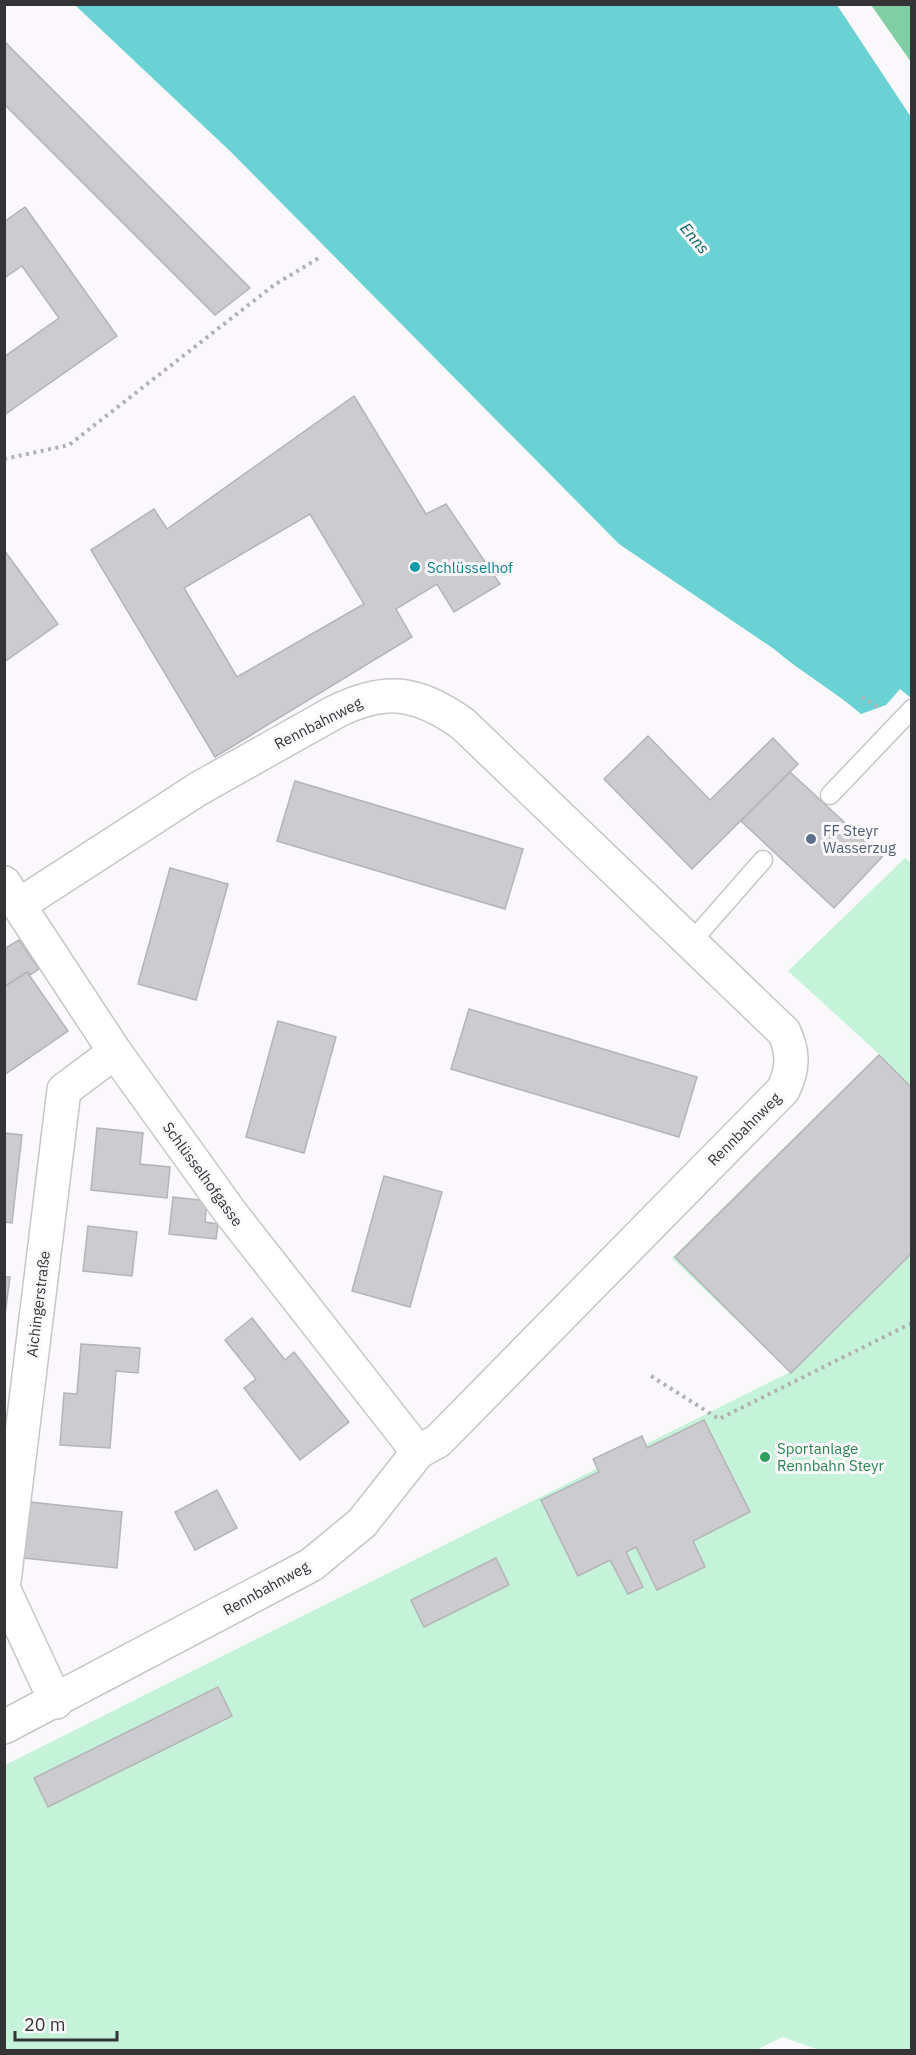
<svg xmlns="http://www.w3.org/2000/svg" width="916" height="2055" viewBox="0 0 916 2055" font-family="'IBM Plex Sans',sans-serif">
  <rect width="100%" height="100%" fill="#faf8fb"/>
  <polygon fill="#c5f3d9" points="905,858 911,863 911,2050 819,2050 783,2037 756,2050 5,2050 5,1765 790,1372 672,1258 879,1054 788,971"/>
  <polygon fill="#81cea5" points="871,5 911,5 911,62"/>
  <path fill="#6ad2d5" d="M 75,5 L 837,5 L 911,117 L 911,698 L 900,689 L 886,705 L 861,714 C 833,690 802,673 774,649 L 619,544 L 231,152 Z"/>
  <g fill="#cccbcf" stroke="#b5b3b7" stroke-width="1.5" fill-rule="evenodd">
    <polygon points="4,41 250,288 215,315 4,104"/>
    <polygon points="25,207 117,336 4,415 4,357 59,318 22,266 4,278 4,222"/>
    <path d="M 354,396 L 426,514 L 446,504 L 500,584 L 454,612 L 437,584 L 396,609 L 412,637 L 215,757 L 91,550 L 154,509 L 167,529 ZM 310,514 L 364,604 L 237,677 L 184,588 Z"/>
    <polygon points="4,550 58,624 4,662"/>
    <polygon points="648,736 710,800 773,738 798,764 692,869 604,779"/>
    <polygon points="790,772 882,857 834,908 741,821"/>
    <polygon points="295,781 523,849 505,909 277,841"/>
    <polygon points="170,868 228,884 196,1000 138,984"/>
    <polygon points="19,940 39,969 30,975 27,972 4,987 4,949"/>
    <polygon points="27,972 68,1031 4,1075 4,987"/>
    <polygon points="469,1009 697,1077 679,1137 451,1069"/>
    <polygon points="278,1021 336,1037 304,1153 246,1137"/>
    <polygon points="879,1055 912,1088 912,1253 791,1373 675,1257"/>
    <polygon points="97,1128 143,1133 140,1164 170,1167 167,1198 91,1190"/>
    <polygon points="4,1133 22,1135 12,1223 4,1222"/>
    <polygon points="384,1176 442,1192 410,1307 352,1291"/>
    <polygon points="173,1197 207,1201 205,1222 218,1224 216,1239 169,1234"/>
    <polygon points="88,1226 137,1232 132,1276 83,1271"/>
    <polygon points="4,1277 10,1277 4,1322"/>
    <polygon points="252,1318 285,1360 294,1352 349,1422 300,1460 244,1388 256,1379 225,1340"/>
    <polygon points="81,1344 140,1348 138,1373 116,1371 110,1448 60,1445 64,1393 77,1394"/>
    <polygon points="704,1420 750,1512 693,1541 705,1567 657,1590 636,1547 626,1552 643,1587 628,1594 610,1560 578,1576 541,1500 599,1472 593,1459 642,1436 647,1448"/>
    <polygon points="217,1490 237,1528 195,1550 175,1512"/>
    <polygon points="30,1502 122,1512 117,1568 24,1558"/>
    <polygon points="496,1558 509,1585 424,1627 411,1600"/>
    <polygon points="218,1687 232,1716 48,1807 34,1778"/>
  </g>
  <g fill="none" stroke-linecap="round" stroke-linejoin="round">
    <g stroke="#c8c5c9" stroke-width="21">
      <g id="service">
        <polyline points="830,795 912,709"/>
        <polyline points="692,941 763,860"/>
      </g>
    </g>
    <g stroke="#c8c5c9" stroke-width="36">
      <g id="minor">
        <polyline points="4,883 115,1052 230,1212 418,1452"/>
        <polyline points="4,1581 64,1090 115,1052"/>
        <polyline points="4,1590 56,1702"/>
        <path d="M 4,1727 L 311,1565 L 362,1523 L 418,1452 L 438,1441 L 783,1090 C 793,1070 794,1053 784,1032 L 463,724 C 417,691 385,687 335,712 L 198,789 L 19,905"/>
      </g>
    </g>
    <g stroke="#b2b0b3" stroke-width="4" stroke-dasharray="3 4.5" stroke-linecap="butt">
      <polyline points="4,459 69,445 274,285 319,258"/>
      <polyline points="862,697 879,708"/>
      <polyline points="651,1376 719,1419 912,1323"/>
    </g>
    <use href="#service" stroke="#fff" stroke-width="18"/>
    <use href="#minor" stroke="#fff" stroke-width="33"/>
  </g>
  <circle fill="#0f9aa8" stroke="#faf8fb" stroke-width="2" cx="415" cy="567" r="6"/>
  <circle fill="#5c6f8a" stroke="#faf8fb" stroke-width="2" cx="811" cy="839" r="6"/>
  <circle fill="#2e9e5b" stroke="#faf8fb" stroke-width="2" cx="765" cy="1457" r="6"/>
  <g text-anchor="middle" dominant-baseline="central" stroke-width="6" stroke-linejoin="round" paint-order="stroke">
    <g font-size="15" fill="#0d838f" stroke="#faf8fb" text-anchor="start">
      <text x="427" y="567">Schlüsselhof</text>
    </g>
    <g font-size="15" fill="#343335" stroke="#faf8fb">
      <text transform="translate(318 723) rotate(-27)">Rennbahnweg</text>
      <text transform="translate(744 1129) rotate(-45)">Rennbahnweg</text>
      <text transform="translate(203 1174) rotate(54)">Schlüsselhofgasse</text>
      <text transform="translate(38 1304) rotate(-83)">Aichingerstraße</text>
      <text transform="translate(266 1588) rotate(-29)">Rennbahnweg</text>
    </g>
    <g font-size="15" fill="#4e5e75" stroke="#faf8fb" text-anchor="start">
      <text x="823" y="830">FF Steyr<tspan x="823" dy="17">Wasserzug</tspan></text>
    </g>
    <g font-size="15" fill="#27864d" stroke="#faf8fb" text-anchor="start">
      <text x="777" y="1448">Sportanlage<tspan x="777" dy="17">Rennbahn Steyr</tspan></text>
    </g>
    <g font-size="16" font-style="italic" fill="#036264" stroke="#faf8fb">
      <text transform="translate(695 238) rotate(50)">Enns</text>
    </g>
  </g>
  <rect width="916" height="2055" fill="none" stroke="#343335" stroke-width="12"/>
  <path d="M15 2031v9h102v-9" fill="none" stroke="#343335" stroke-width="3"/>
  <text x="24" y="2031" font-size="18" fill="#343335" stroke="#faf8fb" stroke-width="4.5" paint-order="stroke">20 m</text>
</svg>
